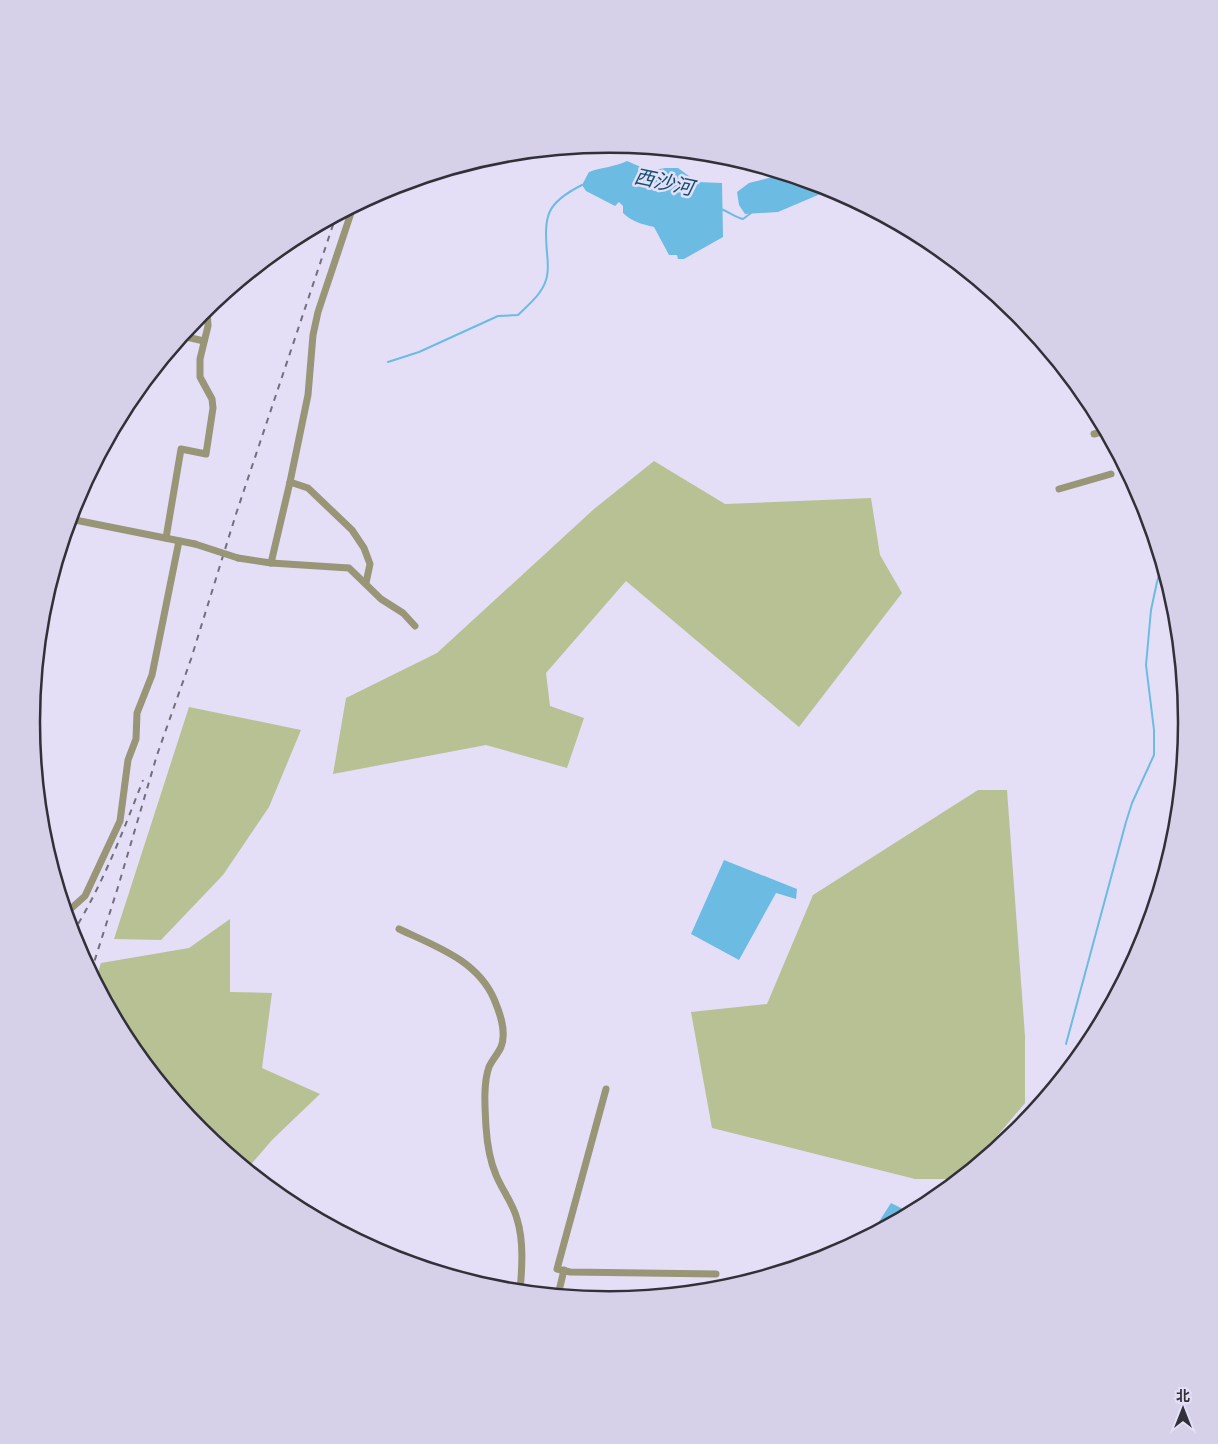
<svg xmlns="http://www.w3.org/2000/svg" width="1218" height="1444" viewBox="0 0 1218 1444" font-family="Commissioner,'Noto Sans SC',sans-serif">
<rect width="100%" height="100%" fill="#e4dff7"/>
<g fill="#b8c193">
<polygon points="654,461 725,504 871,498 880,555 902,593 799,727 626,581 546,673 550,706 584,718 567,768 486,745 333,774 346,698 437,653 594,509"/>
<polygon points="189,707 301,730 269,807 223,875 161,940 114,939"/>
<polygon points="978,790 1007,790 1025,1036 1025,1103 966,1173 958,1179 915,1179 712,1128 691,1012 767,1004 813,895"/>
<polygon points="230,919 230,992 272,993 262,1068 320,1094 272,1140 247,1169 200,1130 128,1043 95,981 101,963 189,948"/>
</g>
<g fill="#6cbbe2">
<path d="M 627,161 L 650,171 L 665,168 L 678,168 L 697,182 L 722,183 L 723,237 L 684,259 L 678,259 L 677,255 L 669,255 L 654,227 C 642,224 632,222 623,213 L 623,206 L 619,202 L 615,206 L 586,191 L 582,185 L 589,172 C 602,167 615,167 627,161 Z"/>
<polygon points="784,174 832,189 778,212 745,214 739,205 737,192 749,183"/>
<polygon points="724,860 797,889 796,899 776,893 739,960 691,934"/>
<polygon points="891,1203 911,1213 871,1234"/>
</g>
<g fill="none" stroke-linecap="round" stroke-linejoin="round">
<g stroke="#6cbbe2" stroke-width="2">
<path d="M 721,209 C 729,212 735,217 743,219 L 751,213"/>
<path d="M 388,362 L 419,352 L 498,316 L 518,315 C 528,305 542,294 546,280 C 549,271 548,262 547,253 C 544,215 546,203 582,185"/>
<polyline points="1066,1044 1126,822 1132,803 1154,755 1154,730 1146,665 1151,610 1157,582 1162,565"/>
</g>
<g stroke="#999577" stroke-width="7">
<polyline points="182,336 204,341"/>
<polyline points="1094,434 1106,431"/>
<polyline points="290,482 308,488 352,530 364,548 370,564 366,583"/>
<polyline points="1059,489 1111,474"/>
<polyline points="70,519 195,544"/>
<polyline points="166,538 181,449 206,454 213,408 212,399 200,377 200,359 208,326 207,308"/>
<polyline points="238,558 271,563 349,568 381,599 403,613 415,626"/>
<polyline points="271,563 290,482 308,395 313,335 318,312 351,213 352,208"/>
<polyline points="66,913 85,896 120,821 128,760 136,739 137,713 152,675 179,541"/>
<path d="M 399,929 C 435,946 477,960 494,999 C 500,1013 507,1032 501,1047 C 498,1054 492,1060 489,1067 C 483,1083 485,1109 486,1127 C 487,1142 490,1161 496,1175 C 502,1190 513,1203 517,1219 C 524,1241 522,1269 520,1291"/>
<polyline points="606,1089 557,1269 570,1272 716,1274"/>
<polyline points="558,1295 564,1270"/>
</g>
<g stroke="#726f7d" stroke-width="2" stroke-dasharray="6 6" stroke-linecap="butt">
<path d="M 72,934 C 102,886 123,832 143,780"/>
<polyline points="91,972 118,887 157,755 191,659 236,514 336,216"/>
</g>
<polyline stroke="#999577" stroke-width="7" points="195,544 238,558"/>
</g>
<g text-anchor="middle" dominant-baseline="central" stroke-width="5" stroke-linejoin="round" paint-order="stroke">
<g font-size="20" font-style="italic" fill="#11506c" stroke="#e4dff7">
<text transform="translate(664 181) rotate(12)">西沙河</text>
</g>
</g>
<path d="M0 0H1218V1444H0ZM40 722a569 569 0 1 1 1138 0a569 569 0 1 1-1138 0Z" fill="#d6d1e8" fill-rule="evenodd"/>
<path fill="none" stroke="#323039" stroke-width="2.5" d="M40 722a569 569 0 1 1 1138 0a569 569 0 1 1-1138 0Z"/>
<g transform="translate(1183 1409)" stroke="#e4dff7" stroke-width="4" paint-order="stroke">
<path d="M0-4L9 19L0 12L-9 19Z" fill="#323039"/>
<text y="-8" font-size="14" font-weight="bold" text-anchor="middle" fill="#323039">北</text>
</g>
</svg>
